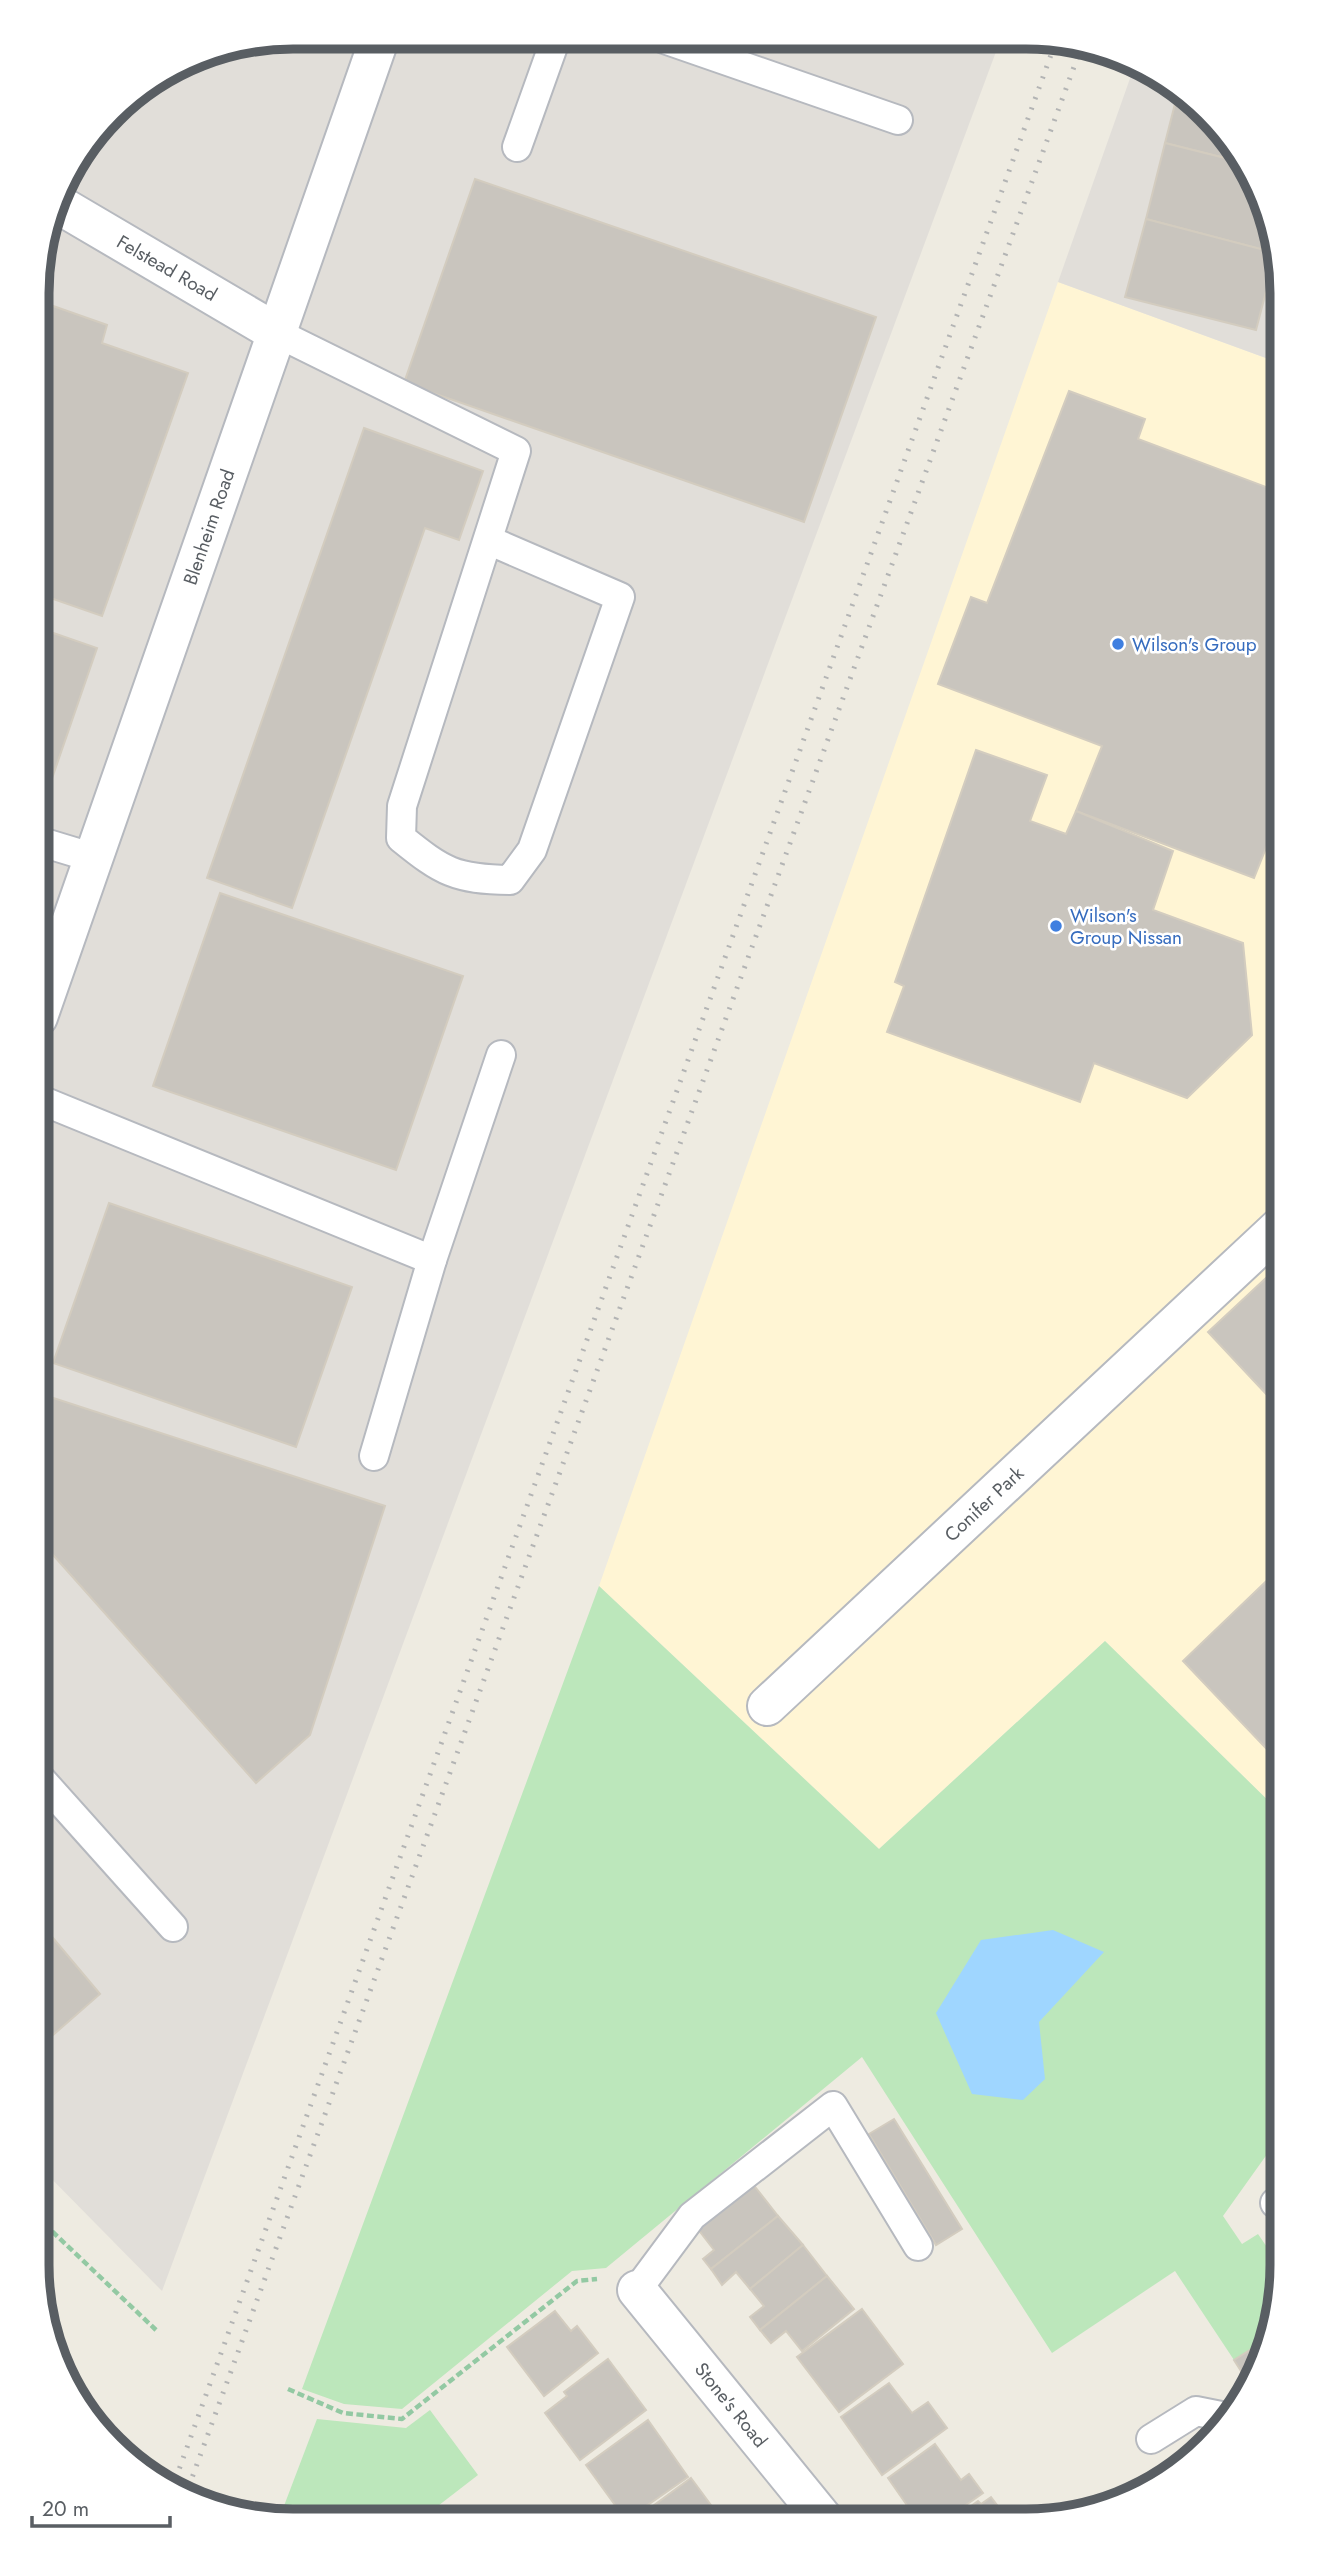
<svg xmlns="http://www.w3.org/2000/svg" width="1319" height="2558" viewBox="0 0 1319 2558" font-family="Jost,sans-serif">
<rect width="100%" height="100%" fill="#eeebe1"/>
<polygon fill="#fff5d4" points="1058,282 1282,364 1282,1814 1105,1641 879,1849 599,1586"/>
<g fill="#e1ded9">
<polygon points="293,37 1000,41 162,2291 37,2164 39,260 63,179 124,101 195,56"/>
<polygon points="1133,70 1195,100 1239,150 1269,211 1282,293 1282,364 1058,282"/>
</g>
<g fill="#bce7bb">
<polygon points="599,1586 879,1849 1105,1641 1282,1814 1282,2125 1275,2143 1223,2216 1242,2244 1258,2234 1282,2269 1282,2282 1269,2338 1234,2360 1175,2271 1052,2353 862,2057 606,2268 572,2271 402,2409 344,2404 302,2389"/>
<polygon points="430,2410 478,2475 421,2519 279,2519 317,2419 406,2428"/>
</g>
<polygon fill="#9fd6ff" points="1053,1930 1104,1952 1039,2022 1045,2079 1023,2100 972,2094 936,2013 981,1940"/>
<g fill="#c9c5be" stroke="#d3ccbf" stroke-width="2">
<polygon points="1178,92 1195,100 1239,150 1245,163 1165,143"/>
<polygon points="1165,143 1245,163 1269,211 1276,253 1146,219"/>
<polygon points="475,179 876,317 804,522 404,383"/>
<polygon points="1146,219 1276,253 1256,330 1125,297"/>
<polygon points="39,301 107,325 102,343 188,373 102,616 39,594"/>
<polygon points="1069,391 1145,419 1138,439 1282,493 1282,808 1254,878 1076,811 1102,746 938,684 971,597 987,603"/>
<polygon points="364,428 483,471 459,540 425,528 292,908 207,878"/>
<polygon points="39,628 97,648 38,819"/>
<polygon points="976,750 1047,775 1030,821 1066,834 1076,811 1173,851 1153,910 1243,943 1252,1035 1187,1098 1094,1063 1080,1102 887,1032 904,986 895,982"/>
<polygon points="220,893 463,976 396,1170 153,1086"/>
<polygon points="109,1203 352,1287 296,1447 53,1363"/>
<polygon points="1282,1263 1282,1411 1208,1332"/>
<polygon points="38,1393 385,1506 310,1735 256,1783 38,1538"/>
<polygon points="1282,1566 1282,1765 1183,1661"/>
<polygon points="37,1919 100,1994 37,2049"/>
<polygon points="894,2119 962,2229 936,2245 869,2134"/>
<polygon points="752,2183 778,2216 711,2269 703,2259 714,2250 697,2228"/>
<polygon points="778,2216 803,2245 750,2289 736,2272 722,2285 711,2269"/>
<polygon points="803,2245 827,2276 760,2330 750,2317 764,2306 750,2289"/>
<polygon points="827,2276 854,2309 802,2351 786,2331 771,2343 760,2330"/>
<polygon points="862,2309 903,2364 839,2412 797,2357"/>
<polygon points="555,2311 571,2331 577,2326 598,2353 544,2396 507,2347"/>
<polygon points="1269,2338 1263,2363 1250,2385 1234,2360"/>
<polygon points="608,2359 646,2410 580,2460 545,2413 567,2396 564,2392"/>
<polygon points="889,2383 912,2413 928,2402 947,2428 882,2475 841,2417"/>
<polygon points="648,2420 688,2477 626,2520 586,2465"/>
<polygon points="935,2444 961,2480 969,2474 983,2493 943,2521 918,2521 888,2478"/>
<polygon points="691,2478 722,2520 640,2520 638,2517"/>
<polygon points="991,2497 1006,2517 1000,2521 950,2521 978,2501 981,2504"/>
</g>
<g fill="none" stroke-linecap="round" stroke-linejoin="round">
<g stroke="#b6b9bf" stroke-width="32">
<g id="service">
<polyline points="664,39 898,120"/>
<polyline points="517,147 556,38"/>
<path d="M 277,333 L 516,451 L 402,806 L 401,838 C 443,872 455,879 510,880 L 532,850 L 620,597 L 488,540"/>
<polyline points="38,841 94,858"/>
<polyline points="38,1099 432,1260"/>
<polyline points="374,1456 432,1260 501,1055"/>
<polyline points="37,1775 173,1927"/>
<polyline points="1275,2203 1282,2199"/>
<polyline points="637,2290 692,2216 833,2106 918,2246"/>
<polyline points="1151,2439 1196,2411 1231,2418"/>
</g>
</g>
<g stroke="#b6b9bf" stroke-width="42">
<g id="minor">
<polyline points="56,203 277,333"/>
<polyline points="38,1017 380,37"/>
<polyline points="767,1706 1282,1225"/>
<polyline points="637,2290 825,2521"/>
</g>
</g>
<g stroke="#93c9a3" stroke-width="4.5" stroke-dasharray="7 3.5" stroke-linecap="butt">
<polyline points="37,2217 156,2330"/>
<polyline points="37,2243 52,2235"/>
<polyline points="288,2389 343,2413 402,2419 577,2281 597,2279"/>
</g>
<use href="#service" stroke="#fff" stroke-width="28"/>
<use href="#minor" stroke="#fff" stroke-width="38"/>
<g stroke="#b3b4b4" stroke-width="5" stroke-dasharray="2 9" stroke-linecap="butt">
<polyline points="172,2489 1056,41"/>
<polyline points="185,2497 1082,45"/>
</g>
</g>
<g fill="#3f7fe0" stroke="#fff" stroke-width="2.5">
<circle cx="1118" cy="644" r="7"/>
<circle cx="1056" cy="926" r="7"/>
</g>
<g text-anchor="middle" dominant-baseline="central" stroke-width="5" stroke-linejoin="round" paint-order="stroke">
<g font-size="19" fill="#595e63" stroke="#fff">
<text transform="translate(167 268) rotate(30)">Felstead Road</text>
<text transform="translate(209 527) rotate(-71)">Blenheim Road</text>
<text transform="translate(984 1504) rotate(-43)">Conifer Park</text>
<text transform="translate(731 2405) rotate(51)">Stone's Road</text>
</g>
<g font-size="19" fill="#366cbe" stroke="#fff" text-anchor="start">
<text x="1132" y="644">Wilson's Group</text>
<text x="1070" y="915">Wilson's<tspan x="1070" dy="22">Group Nissan</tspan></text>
</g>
</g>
<path d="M0 0H1319V2558H0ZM293 49H1026A244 244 0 0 1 1270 293V2265A244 244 0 0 1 1026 2509H293A244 244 0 0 1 49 2265V293A244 244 0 0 1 293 49Z" fill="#fff" fill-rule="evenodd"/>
<path fill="none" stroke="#595e63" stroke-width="9" d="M293 49H1026A244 244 0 0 1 1270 293V2265A244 244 0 0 1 1026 2509H293A244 244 0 0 1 49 2265V293A244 244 0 0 1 293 49Z"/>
<path d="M32 2516v10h138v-10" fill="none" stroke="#595e63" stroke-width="3.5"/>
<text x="42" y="2516" font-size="21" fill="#595e63" stroke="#ffffff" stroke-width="5" paint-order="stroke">20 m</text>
</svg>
